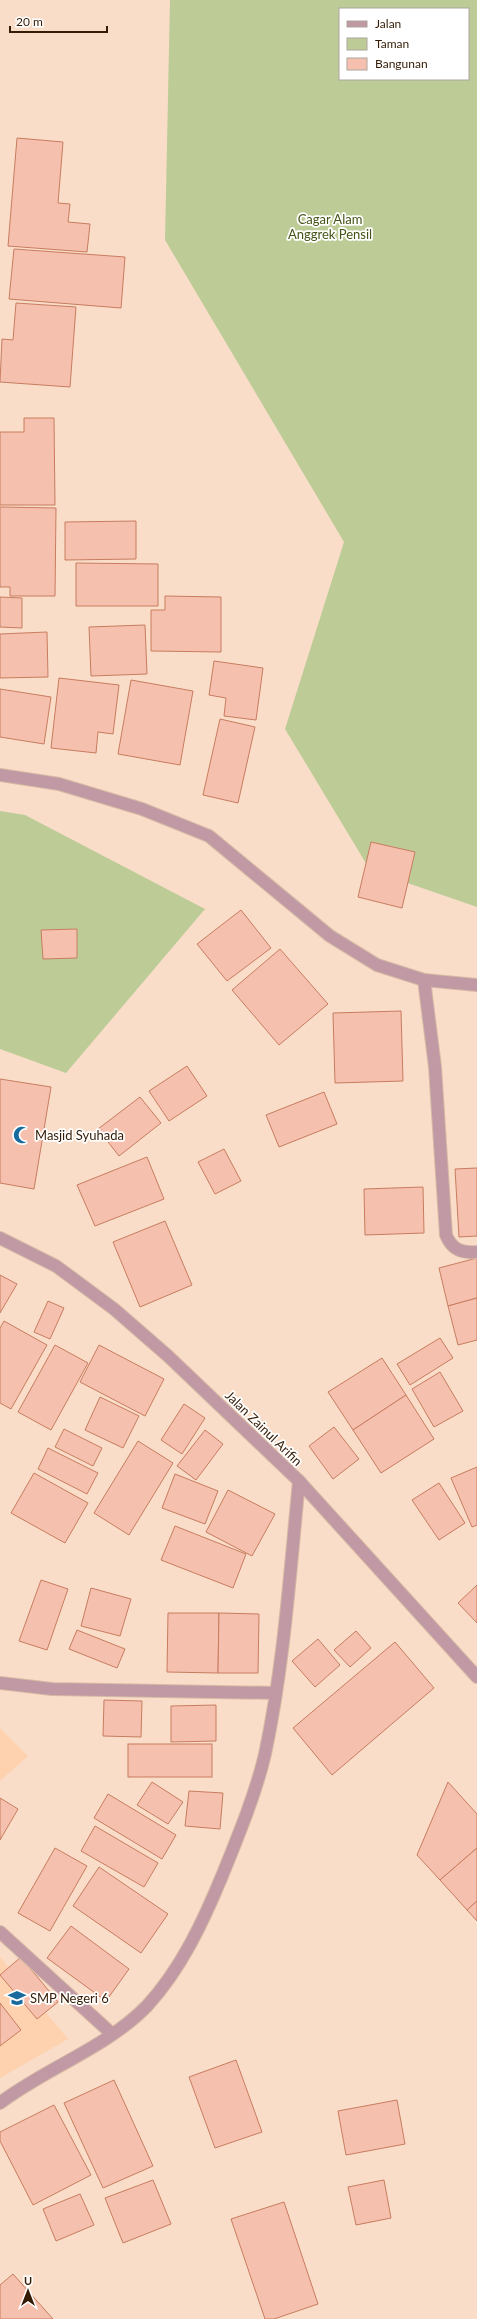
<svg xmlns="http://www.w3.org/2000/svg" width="477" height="2319" viewBox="0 0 477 2319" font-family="Lato,sans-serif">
<rect width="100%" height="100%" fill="#f9ddc8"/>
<g fill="#fed2ae">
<polygon points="0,1728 28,1756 0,1781"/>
<polygon points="0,1957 68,2039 0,2078"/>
</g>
<g fill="#bdcc97" fill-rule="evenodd">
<path d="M 170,0 L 477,0 L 477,907 L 370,870 L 285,729 L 344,542 L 165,240 ZM 340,9 L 468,9 L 468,79 L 340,79 Z"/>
<polygon points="0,811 25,815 205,909 66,1073 0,1049"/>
</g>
<g fill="#f5c1ae" stroke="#c87c5f">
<polygon points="17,138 63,142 58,203 70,204 68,222 90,224 87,252 8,246"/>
<polygon points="14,249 125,257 121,308 9,299"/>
<polygon points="16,303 76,307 70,387 0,382 2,339 13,340"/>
<polygon points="24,418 54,418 55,505 0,505 0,432 24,432"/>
<polygon points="0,507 56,508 55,596 10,596 10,587 0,587"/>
<polygon points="136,521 136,559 65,560 65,522"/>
<polygon points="76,563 158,564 158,606 76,606"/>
<polygon points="165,596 221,597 221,652 151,651 151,610 165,610"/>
<polygon points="0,597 22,598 22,628 0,627"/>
<polygon points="145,625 147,674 91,676 89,627"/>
<polygon points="47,632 48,677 0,678 0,634"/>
<polygon points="214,661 263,668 256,720 224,716 226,698 209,695"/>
<polygon points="59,678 119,685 113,734 98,732 96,753 51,748"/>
<polygon points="131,680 193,691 180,765 118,754"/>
<polygon points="0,689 51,697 44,744 0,737"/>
<polygon points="220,719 255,727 238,803 203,795"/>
<polygon points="371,842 415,852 402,908 358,897"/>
<polygon points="241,910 271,948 227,981 197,944"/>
<polygon points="77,929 77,958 43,959 41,930"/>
<polygon points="280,949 328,1004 279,1045 232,990"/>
<polygon points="401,1011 403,1081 335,1083 333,1013"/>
<polygon points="187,1066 207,1096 169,1121 149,1091"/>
<polygon points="0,1079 51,1087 34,1189 0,1183"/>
<polygon points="324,1092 337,1124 279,1147 266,1115"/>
<polygon points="140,1097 161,1123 119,1156 98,1129"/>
<polygon points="224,1149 241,1181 215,1194 198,1162"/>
<polygon points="147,1157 164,1199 95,1226 77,1185"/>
<polygon points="477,1168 477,1236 459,1237 455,1169"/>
<polygon points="423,1187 424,1233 365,1235 364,1189"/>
<polygon points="165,1221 192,1285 140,1307 113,1242"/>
<polygon points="477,1258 477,1298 448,1306 439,1268"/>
<polygon points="0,1275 17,1284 0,1313"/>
<polygon points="477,1298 477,1340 458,1345 448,1306"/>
<polygon points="48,1301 64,1308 50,1339 34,1332"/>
<polygon points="4,1321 47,1345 11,1409 0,1403 0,1328"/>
<polygon points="440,1338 453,1358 410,1385 397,1364"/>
<polygon points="55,1345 88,1363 51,1430 18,1412"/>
<polygon points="99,1345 164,1379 145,1416 80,1382"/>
<polygon points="382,1358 406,1395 353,1430 328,1392"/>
<polygon points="440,1372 463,1411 434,1427 412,1389"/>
<polygon points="406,1395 434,1439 381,1473 353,1430"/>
<polygon points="100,1397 139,1416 123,1448 85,1430"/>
<polygon points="184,1404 205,1418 182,1454 161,1440"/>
<polygon points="334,1427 359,1459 333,1479 309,1446"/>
<polygon points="64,1429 102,1448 93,1466 55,1447"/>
<polygon points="205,1430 223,1444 196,1480 177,1466"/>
<polygon points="138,1441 173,1463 129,1535 94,1513"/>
<polygon points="48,1448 98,1473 87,1494 38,1469"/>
<polygon points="477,1467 477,1525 472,1527 451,1478"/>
<polygon points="34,1473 88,1503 65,1543 11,1513"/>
<polygon points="175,1474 218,1491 205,1524 162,1508"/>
<polygon points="439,1483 465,1523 439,1540 412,1500"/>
<polygon points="228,1490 275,1514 252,1556 206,1532"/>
<polygon points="175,1526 246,1554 233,1588 161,1560"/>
<polygon points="41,1580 68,1589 47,1650 19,1641"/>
<polygon points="477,1585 477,1623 458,1603"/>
<polygon points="91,1588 131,1599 120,1636 81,1626"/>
<polygon points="168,1613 219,1613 218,1673 167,1672"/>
<polygon points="219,1613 259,1614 258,1673 218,1673"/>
<polygon points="77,1630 125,1649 117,1668 69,1649"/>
<polygon points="356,1631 371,1648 350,1667 334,1650"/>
<polygon points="318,1639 340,1665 315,1687 292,1661"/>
<polygon points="395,1642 434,1688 332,1775 293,1728"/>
<polygon points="104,1700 142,1701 141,1737 103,1736"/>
<polygon points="216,1705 216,1741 171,1742 171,1706"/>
<rect x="128" y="1744" width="84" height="33"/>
<polygon points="152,1782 183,1802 168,1824 137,1805"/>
<polygon points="448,1782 477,1814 477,1848 440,1880 417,1855"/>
<polygon points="189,1791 223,1793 220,1829 185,1826"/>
<polygon points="108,1794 176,1835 162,1859 94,1818"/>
<polygon points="0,1798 18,1809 0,1840"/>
<polygon points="95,1826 158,1863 144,1887 81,1851"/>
<polygon points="55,1848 87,1866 50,1931 18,1913"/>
<polygon points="477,1848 477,1901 467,1910 440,1880"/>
<polygon points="99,1867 168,1914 141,1953 73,1906"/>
<polygon points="477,1901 477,1921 467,1910"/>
<polygon points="71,1926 129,1969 106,2001 47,1958"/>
<polygon points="21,1957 58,2002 37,2019 0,1975"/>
<polygon points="0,2003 21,2030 0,2046"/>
<polygon points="236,2060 262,2132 215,2148 189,2077"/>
<polygon points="114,2080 153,2166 103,2188 64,2103"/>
<polygon points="397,2100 405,2144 346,2155 338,2111"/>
<polygon points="54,2105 91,2175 33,2205 0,2141 0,2132"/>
<polygon points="153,2180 171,2224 123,2243 105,2198"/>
<polygon points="384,2180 391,2218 356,2225 348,2187"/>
<polygon points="80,2194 94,2225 56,2241 43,2209"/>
<polygon points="284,2202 318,2304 274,2319 265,2319 231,2219"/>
<polygon points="13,2274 53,2319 0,2319 0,2285"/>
</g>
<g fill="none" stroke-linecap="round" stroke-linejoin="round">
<g stroke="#d6baa5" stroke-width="14">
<g id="minor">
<polyline points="0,775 59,784 142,809 209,836 330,936 377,965 424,980 477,985"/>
<path d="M 424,980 L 435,1067 L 446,1235 C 452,1250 462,1253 477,1252"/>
<polyline points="0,1238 56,1266 114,1309 168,1356 299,1481 477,1677"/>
<polyline points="0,1683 52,1689 276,1693"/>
<polyline points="0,1932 112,2034"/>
<path d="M 0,2103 C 46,2068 106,2048 147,2006 C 181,1969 203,1922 222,1876 C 237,1839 256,1793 265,1754 C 284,1665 290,1572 299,1481"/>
</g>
</g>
<use href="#minor" stroke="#c199a4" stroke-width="12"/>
</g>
<defs>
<g id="mosque-bare" transform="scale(1.38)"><path d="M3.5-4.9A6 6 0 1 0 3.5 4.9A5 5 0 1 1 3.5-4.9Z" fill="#186b9c" stroke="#fff" stroke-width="2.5" paint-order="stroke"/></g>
<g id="school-bare" transform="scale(1.38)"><path d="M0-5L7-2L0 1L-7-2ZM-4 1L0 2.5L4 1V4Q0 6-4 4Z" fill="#186b9c" stroke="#fff" stroke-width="2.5" paint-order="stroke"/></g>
</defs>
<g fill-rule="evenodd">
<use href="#mosque-bare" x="22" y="1135"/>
<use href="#school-bare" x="17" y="1998"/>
</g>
<g text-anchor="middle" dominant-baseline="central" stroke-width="3.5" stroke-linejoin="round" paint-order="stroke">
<g font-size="13" fill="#455317" stroke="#fff">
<text x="330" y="219">Cagar Alam<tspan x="330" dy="15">Anggrek Pensil</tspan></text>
</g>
<g font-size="13" fill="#341b04" stroke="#fff" text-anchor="start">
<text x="35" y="1135">Masjid Syuhada</text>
<text x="30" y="1998">SMP Negeri 6</text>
</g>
<g font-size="13" fill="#341b04" stroke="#fff">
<text transform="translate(264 1428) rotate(44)">Jalan Zainul Arifin</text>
</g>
</g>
<rect x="339" y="8" width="130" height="72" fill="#ffffff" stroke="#aea49b"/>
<rect x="347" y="21" width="20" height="6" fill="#c199a4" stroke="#aea49b"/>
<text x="375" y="28" font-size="12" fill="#341b04">Jalan</text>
<rect x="347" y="38" width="20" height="12" fill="#bdcc97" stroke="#aea49b"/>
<text x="375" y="48" font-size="12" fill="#341b04">Taman</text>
<rect x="347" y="58" width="20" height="12" fill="#f5c1ae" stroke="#aea49b"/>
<text x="375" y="68" font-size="12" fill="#341b04">Bangunan</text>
<g transform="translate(28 2291)" stroke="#ffffff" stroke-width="3" paint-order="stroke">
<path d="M0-3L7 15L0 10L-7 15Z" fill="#341b04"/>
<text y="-6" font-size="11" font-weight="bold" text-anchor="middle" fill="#341b04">U</text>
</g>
<path d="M10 26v6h97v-6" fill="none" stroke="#341b04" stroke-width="2"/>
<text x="16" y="26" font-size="12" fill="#341b04" stroke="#ffffff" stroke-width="3" paint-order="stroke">20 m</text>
</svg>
